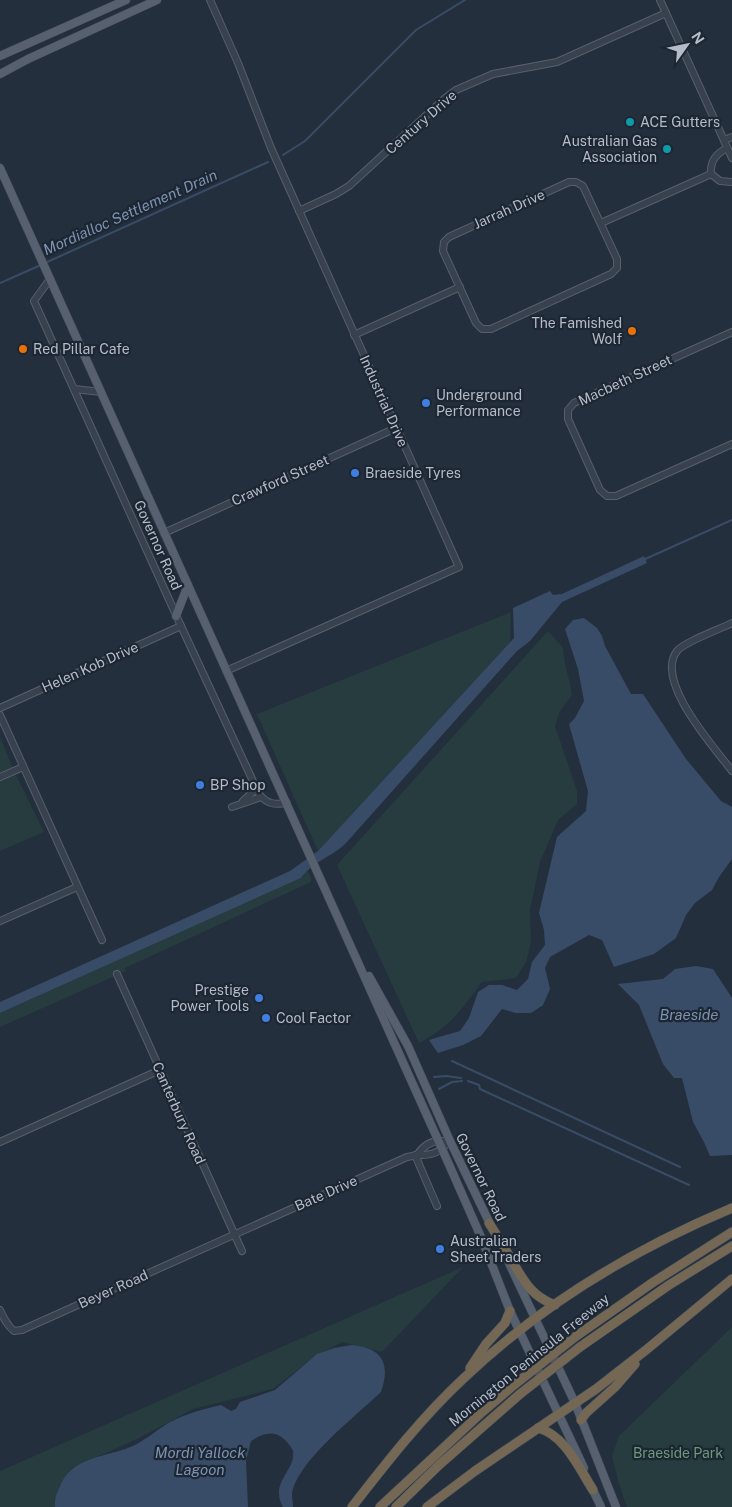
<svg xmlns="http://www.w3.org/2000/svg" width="732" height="1507" viewBox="0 0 732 1507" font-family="'Public Sans',sans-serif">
<rect width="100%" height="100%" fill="#242f3e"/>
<g fill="#263c3f">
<polygon points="511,612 510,642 318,851 257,714"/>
<path d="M 548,631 L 563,648 C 564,664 570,680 572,695 L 560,711 L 555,726 L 577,791 L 577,804 L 558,820 L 540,862 L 530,910 L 531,942 L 526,962 L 516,978 L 482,982 C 461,1010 451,1026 419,1043 L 337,865 Z"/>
<polygon points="0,737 14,771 44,832 0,851"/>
<polygon points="307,870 311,878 311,882 125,968 126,971 0,1027 0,1013 301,878"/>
<polygon points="463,1267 382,1352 342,1342 315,1356 273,1389 193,1409 137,1439 72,1468 54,1501 55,1507 0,1507 0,1471"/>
<polygon points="732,1327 732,1507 627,1507 619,1484 612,1456 619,1436"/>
</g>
<g fill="#394c67">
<path d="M 644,556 L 647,563 L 562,602 L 530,641 L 517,651 L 346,843 C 332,857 313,861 301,878 L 0,1013 L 0,1002 L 290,871 L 318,851 L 514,638 L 513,608 L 550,591 L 553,595 L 562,594 Z"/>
<polygon points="584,618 597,628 602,636 605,646 631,694 643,694 686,759 721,801 732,807 732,859 719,877 712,890 695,903 686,915 676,938 654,954 614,967 602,940 589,935 550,957 545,968 550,989 543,1005 531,1013 516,1013 502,1009 481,1036 463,1045 438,1053 429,1040 460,1031 469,1018 478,992 489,985 502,985 517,990 528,979 532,962 545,945 544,930 539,913 557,837 586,811 588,791 569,724 575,718 584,701 578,669 565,629 573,620"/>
<polygon points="696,966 713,969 732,998 732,1155 710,1156 704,1142 693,1122 682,1078 674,1078 663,1064 639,1005 618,984 663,979 675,969"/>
<path d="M 352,1345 C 382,1348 391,1363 381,1392 C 357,1415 295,1463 292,1495 C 292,1499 293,1503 293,1507 L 283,1507 C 269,1482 296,1471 293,1451 C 292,1448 288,1443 286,1441 C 275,1429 263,1433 251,1441 L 246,1461 L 248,1507 L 55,1507 C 54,1500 56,1495 59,1489 C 70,1455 108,1458 135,1445 C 147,1439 158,1429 170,1422 C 185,1414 204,1409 221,1405 L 231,1411 L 236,1409 L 240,1402 L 275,1390 L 317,1354 L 334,1348 Z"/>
</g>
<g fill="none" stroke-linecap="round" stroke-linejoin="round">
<g stroke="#394c67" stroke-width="2">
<polyline points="283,155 305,141 416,30 465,0"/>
<polyline points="45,263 268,162"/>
<polyline points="0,283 41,265"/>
<polyline points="643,560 732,520"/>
<polyline points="452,1061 680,1167"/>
<polyline points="434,1077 446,1076 461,1078"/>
<polyline points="468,1081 479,1085 480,1089 689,1185"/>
<polyline points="439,1089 452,1082 462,1081"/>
</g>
<g stroke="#565f6c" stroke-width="8">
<g id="minor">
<polyline points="210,0 238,63 271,148 459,567 226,671"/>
<polyline points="660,0 732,158"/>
<polyline points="724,140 732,137"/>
<path d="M 727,148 C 716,154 710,161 711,174 L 720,181 L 732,182"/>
<polygon points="569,182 576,182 583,186 617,259 617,268 611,274 491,329 482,329 476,323 443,251 444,242 449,237"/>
<polyline points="299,211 336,194 349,186 444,99 456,90 493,74 557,62 666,13"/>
<polyline points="601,223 711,174"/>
<path d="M 50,279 L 34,301 L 181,626 L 259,794 C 267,804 274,805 287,803"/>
<polyline points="732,332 574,403 568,410 568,419 600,490 607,496 616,496 732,444"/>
<polyline points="354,335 460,287"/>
<polyline points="74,389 101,392"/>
<polyline points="164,533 396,428"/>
<path d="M 732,623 C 720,629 684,642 677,651 C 654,681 714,747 732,771"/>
<polyline points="0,708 181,626"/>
<polyline points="0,715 102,940"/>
<polyline points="0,777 23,767"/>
<polyline points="243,801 256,789"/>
<polyline points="232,807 261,797"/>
<polyline points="0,921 77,887"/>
<polyline points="117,974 242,1251"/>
<polyline points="0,1142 160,1070"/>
<polyline points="415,1155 437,1206"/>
<path d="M 417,1155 C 423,1146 432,1140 443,1141"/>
<path d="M 0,1310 C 4,1319 7,1325 14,1331 L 22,1330 L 407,1157 C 428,1152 432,1160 450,1141"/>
</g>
</g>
<g stroke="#414a57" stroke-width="9">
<g id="major">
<polyline points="0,56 126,0"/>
<polyline points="0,74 28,59 157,0"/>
<polyline points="0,168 447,1160 481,1237 510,1311 584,1468"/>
<polyline points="176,616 188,585"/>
<polyline points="369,976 408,1046 450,1141 492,1228"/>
<polyline points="509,1263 575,1403 616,1507"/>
<polyline points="591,1486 601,1507"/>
</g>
</g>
<g stroke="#434c59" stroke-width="10">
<g id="highway">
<path d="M 489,1223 C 497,1236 505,1248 512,1261 C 524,1281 531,1296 555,1305"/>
<polyline points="575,1337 652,1283 732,1232"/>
<polyline points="580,1347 669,1285 732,1246"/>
<polyline points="470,1368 486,1344 505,1323 510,1311"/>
<polyline points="581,1420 586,1413 615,1387 635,1364"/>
<path d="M 538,1428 C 565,1435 579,1468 593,1490"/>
<path d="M 352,1507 C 387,1462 422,1417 464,1378 C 541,1305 634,1249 732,1208"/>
<polyline points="380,1507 481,1413 514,1385"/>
<polyline points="396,1507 439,1465 520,1394"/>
<polyline points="427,1507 475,1471 596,1389 646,1350 732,1279"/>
</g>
</g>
<use href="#minor" stroke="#38414e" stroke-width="6"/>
<use href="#major" stroke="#56606e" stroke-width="8"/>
<use href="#highway" stroke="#746855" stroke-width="9"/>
<g stroke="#434c59" stroke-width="10" stroke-linecap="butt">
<g id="highway-bridge">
<polyline points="514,1385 575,1337"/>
<polyline points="520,1394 580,1347"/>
</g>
</g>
<use href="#highway-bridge" stroke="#746855" stroke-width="9"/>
</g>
<g fill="#0f9aa8" stroke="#1d2633" stroke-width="2">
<circle cx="630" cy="122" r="5"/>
<circle cx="667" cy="149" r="5"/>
</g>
<g fill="#e8710a" stroke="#1d2633" stroke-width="2">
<circle cx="632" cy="331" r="5"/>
<circle cx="23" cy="349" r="5"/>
</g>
<g fill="#3f7fe0" stroke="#1d2633" stroke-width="2">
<circle cx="426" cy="403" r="5"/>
<circle cx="355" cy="473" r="5"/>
<circle cx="200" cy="785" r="5"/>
<circle cx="259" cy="998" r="5"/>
<circle cx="266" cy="1018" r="5"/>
<circle cx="440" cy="1249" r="5"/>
</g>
<g text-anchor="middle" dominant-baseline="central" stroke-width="4.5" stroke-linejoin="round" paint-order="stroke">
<g font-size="14" fill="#b4bcc9" stroke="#1d2633">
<text transform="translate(421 122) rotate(-41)">Century Drive</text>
<text transform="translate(509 209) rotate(-24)">Jarrah Drive</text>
<text transform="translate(625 380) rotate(-25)">Macbeth Street</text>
<text transform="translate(384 401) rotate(66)">Industrial Drive</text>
<text transform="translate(280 480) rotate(-24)">Crawford Street</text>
<text transform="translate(158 545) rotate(66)">Governor Road</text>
<text transform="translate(90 667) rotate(-24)">Helen Kob Drive</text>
<text transform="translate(179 1113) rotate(66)">Canterbury Road</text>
<text transform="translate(481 1177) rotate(64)">Governor Road</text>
<text transform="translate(326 1193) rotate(-24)">Bate Drive</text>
<text transform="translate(113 1289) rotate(-24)">Beyer Road</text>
<text transform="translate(529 1360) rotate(-39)">Mornington Peninsula Freeway</text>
</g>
<g font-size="14" fill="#b4bcc9" stroke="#1d2633" text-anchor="start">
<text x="640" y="122">ACE Gutters</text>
<text x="657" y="141" text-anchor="end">Australian Gas<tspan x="657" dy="16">Association</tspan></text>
<text x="622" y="323" text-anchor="end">The Famished<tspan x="622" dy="16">Wolf</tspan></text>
<text x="33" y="349">Red Pillar Cafe</text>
<text x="436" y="395">Underground<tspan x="436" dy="16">Performance</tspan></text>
<text x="365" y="473">Braeside Tyres</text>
<text x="210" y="785">BP Shop</text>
<text x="249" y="990" text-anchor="end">Prestige<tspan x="249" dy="16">Power Tools</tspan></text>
<text x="276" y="1018">Cool Factor</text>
<text x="450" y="1241">Australian<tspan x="450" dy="16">Sheet Traders</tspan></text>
</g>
<g font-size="14" fill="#6b9a76" stroke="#1d2633">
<text x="678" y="1453">Braeside Park</text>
</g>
<g font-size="15" font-style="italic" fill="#7c92b1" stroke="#1d2633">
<text transform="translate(130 212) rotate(-24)">Mordialloc Settlement Drain</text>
<text x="689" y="1014">Braeside</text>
<text x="200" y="1452">Mordi Yallock<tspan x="200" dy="17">Lagoon</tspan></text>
</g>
</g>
<g transform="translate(687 45) rotate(57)" stroke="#1d2633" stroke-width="4" paint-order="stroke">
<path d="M0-4L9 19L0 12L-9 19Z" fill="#b4bcc9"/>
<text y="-8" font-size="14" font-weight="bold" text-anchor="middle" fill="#b4bcc9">N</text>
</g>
</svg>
